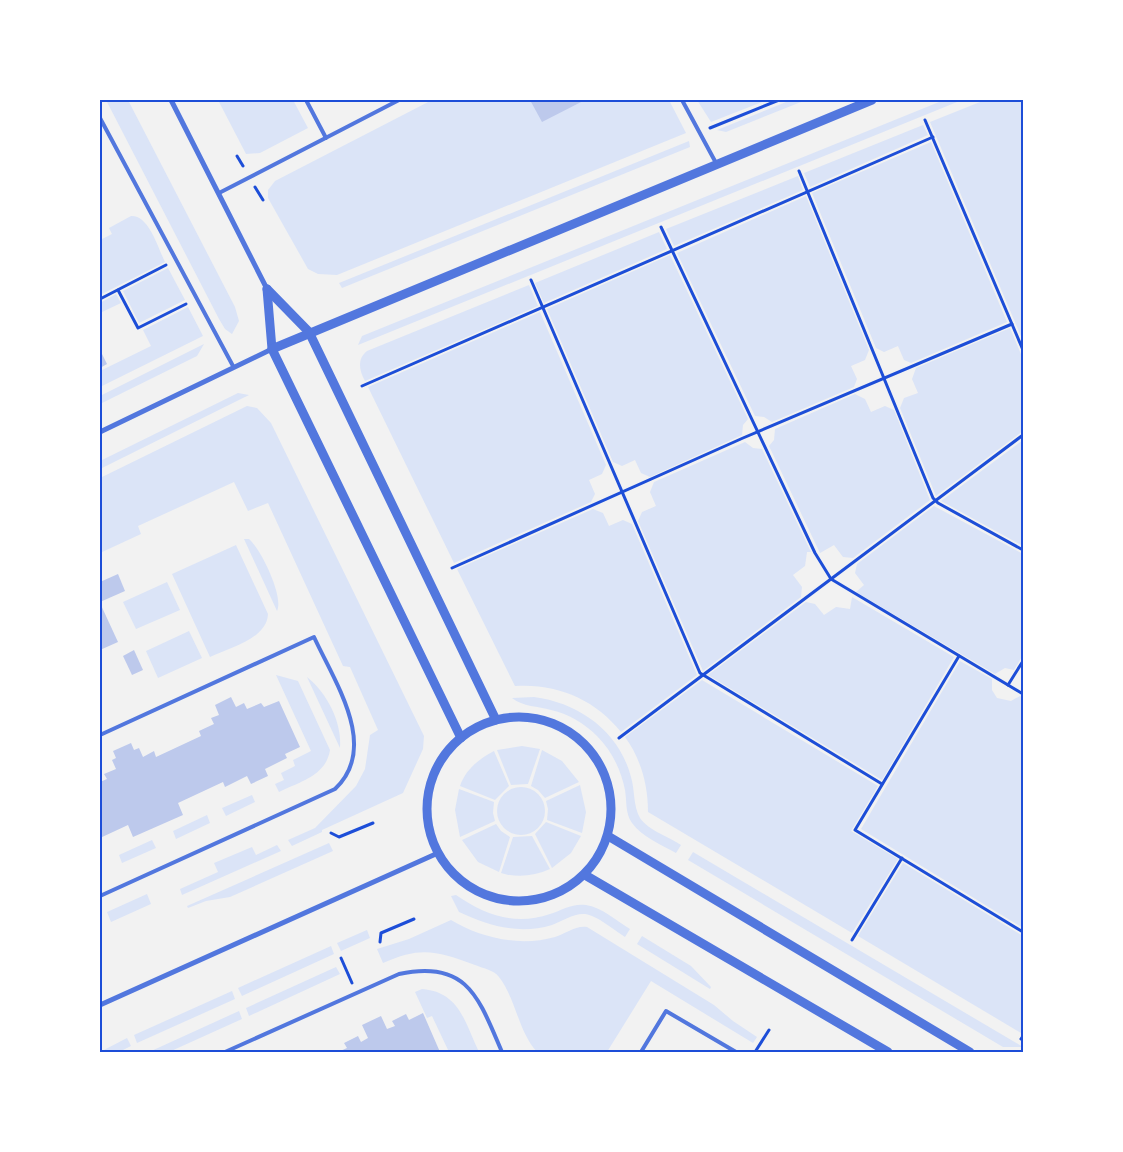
<svg xmlns="http://www.w3.org/2000/svg" width="1123" height="1152" viewBox="0 0 1123 1152" font-family="'Titillium Web',sans-serif">
<rect width="100%" height="100%" fill="#f2f2f2"/>
<g fill="#dbe4f7">
<polygon points="106,100 128,100 235,307 239,321 232,334 225,329 219,319"/>
<polygon points="218,100 293,100 308,128 260,153 246,154"/>
<polygon points="432,100 669,100 686,133 337,275 318,274 308,269 268,198 268,190 275,181"/>
<polygon points="697,100 767,100 711,122"/>
<polygon points="791,100 806,100 726,132 717,130"/>
<polygon points="944,100 962,100 358,345 362,336"/>
<polygon points="985,100 1023,100 1023,341 930,122"/>
<polygon points="923,125 928,135 810,187 804,173"/>
<polygon points="689,141 690,147 342,288 339,283"/>
<polygon points="931,142 1007,322 911,363 904,360 898,346 884,352 876,348 812,193"/>
<polygon points="798,176 803,190 674,246 666,229"/>
<polygon points="806,196 869,350 865,360 851,366 857,379 854,387 772,422 764,417 755,416 677,253"/>
<path d="M 131,216 C 149,215 158,248 165,262 L 100,295 L 100,240 L 112,234 L 109,228 Z"/>
<polygon points="659,232 667,249 544,303 535,283"/>
<polygon points="670,255 748,419 743,425 742,435 650,477 641,473 635,460 622,466 613,462 547,309"/>
<polygon points="168,268 185,300 139,323 123,291"/>
<path d="M 529,285 L 538,306 L 365,381 C 359,370 357,359 367,351 Z"/>
<polygon points="116,294 121,303 100,313 100,303"/>
<polygon points="188,307 203,336 100,387 100,371 151,346 143,330"/>
<polygon points="540,312 606,465 602,474 589,480 595,494 591,502 454,563 368,387"/>
<polygon points="1010,328 1023,359 1023,431 936,496 900,408 904,398 918,393 912,379 916,368"/>
<polygon points="204,344 197,356 100,404 100,396"/>
<polygon points="238,393 249,395 100,469 100,461"/>
<polygon points="855,394 865,399 871,412 885,406 894,410 930,500 853,558 843,557 834,545 820,553 769,446 774,440 775,429"/>
<polygon points="247,406 257,408 271,423 424,736 423,749 403,793 322,830 322,832 292,846 288,840 315,828 356,786 365,769 370,735 378,730 350,667 343,666 268,503 248,511 234,482 138,526 141,534 100,553 100,478"/>
<polygon points="1023,440 1023,546 941,501"/>
<polygon points="745,442 753,448 762,449 811,552 807,552 805,566 793,575 802,587 801,597 703,671 638,521 642,512 656,506 650,492 654,482"/>
<polygon points="934,506 1023,554 1023,655 1014,670 1005,668 995,674 856,592 864,585 855,573 857,564"/>
<path d="M 593,509 L 603,513 L 609,526 L 623,520 L 632,524 L 697,675 L 621,732 C 595,699 556,683 515,686 L 457,569 Z"/>
<path d="M 244,539 L 249,539 C 261,549 284,597 277,611 Z"/>
<path d="M 236,545 L 268,614 C 267,639 229,648 210,657 L 172,574 Z"/>
<polygon points="167,582 180,610 136,629 123,602"/>
<polygon points="852,597 954,657 882,780 708,675 806,602 815,604 824,615 836,607 850,609"/>
<polygon points="189,631 202,658 158,678 146,651"/>
<polygon points="960,661 992,679 992,690 997,698 1011,701 1020,696 1023,698 1023,928 861,829"/>
<path d="M 276,675 L 298,681 L 330,750 C 326,776 299,782 279,792 L 275,784 L 284,780 L 281,773 L 295,766 L 293,760 L 311,751 Z"/>
<path d="M 307,677 C 327,693 342,722 340,748 Z"/>
<path d="M 702,680 L 878,786 L 851,831 L 898,859 L 852,933 L 648,812 C 648,785 641,759 625,737 Z"/>
<path d="M 534,697 C 579,703 619,731 631,777 C 635,790 633,806 640,818 C 648,830 669,837 681,845 L 676,853 C 662,845 642,837 632,823 C 625,813 627,802 625,790 C 621,770 612,751 597,736 C 585,724 569,714 551,710 C 538,706 523,707 512,698 Z"/>
<polygon points="522,746 540,749 528,784 511,785 497,750"/>
<polygon points="542,750 562,761 579,782 545,798 538,790 531,786"/>
<path d="M 494,751 L 509,786 L 495,800 L 460,786 C 465,770 480,758 494,751 Z"/>
<polygon points="580,785 586,812 582,833 547,820 548,809 546,801"/>
<circle cx="521" cy="811" r="24"/>
<polygon points="459,789 494,802 493,813 495,821 460,837 455,810"/>
<polygon points="252,795 255,802 226,816 222,808"/>
<polygon points="207,815 210,823 176,839 173,831"/>
<polygon points="546,822 581,836 571,853 552,868 535,834"/>
<polygon points="496,824 501,831 510,837 499,872 478,862 462,840"/>
<path d="M 532,836 L 550,869 C 534,876 518,878 501,873 L 513,837 Z"/>
<polygon points="152,840 156,848 122,863 119,855"/>
<polygon points="329,843 333,851 230,897 206,901 188,908 187,906"/>
<polygon points="277,845 281,851 182,895 180,889 218,872 214,863 252,847 256,855"/>
<polygon points="693,852 1023,1047 1003,1047 688,860"/>
<polygon points="903,863 1023,936 1023,1029 1021,1033 858,936"/>
<polygon points="147,894 151,904 111,922 107,912"/>
<path d="M 456,895 C 485,915 515,926 550,914 C 562,910 573,903 586,905 C 601,907 617,921 630,929 L 625,937 C 614,930 598,916 585,914 C 574,913 562,921 552,925 C 519,935 489,926 459,912 L 451,896 Z"/>
<path d="M 451,920 C 481,938 520,947 555,937 C 565,934 576,925 587,927 L 714,1005 L 733,1021 L 757,1037 L 753,1043 L 651,981 L 607,1052 L 537,1052 C 518,1031 516,999 499,977 C 494,970 482,968 475,965 C 437,951 421,946 383,963 L 377,949 L 409,939 Z"/>
<polygon points="367,930 370,938 341,951 337,943"/>
<polygon points="642,936 691,966 711,987 710,989 637,944"/>
<polygon points="331,946 334,954 242,996 238,988"/>
<polygon points="336,967 340,974 249,1016 246,1008"/>
<path d="M 422,989 C 460,992 465,1023 479,1052 L 449,1052 L 432,1016 L 427,1018 L 415,992 Z"/>
<polygon points="232,991 235,999 137,1043 134,1035"/>
<polygon points="239,1011 242,1019 169,1052 149,1052"/>
<polygon points="127,1038 131,1046 119,1052 100,1052"/>
</g>
<g fill="#bdc9ec">
<polygon points="530,100 585,100 542,122"/>
<polygon points="100,350 107,364 100,368"/>
<polygon points="118,574 125,591 100,602 100,582"/>
<polygon points="100,603 118,642 100,650"/>
<polygon points="134,650 143,670 132,675 123,656"/>
<polygon points="231,697 236,707 244,703 247,709 261,703 264,707 279,701 300,747 285,754 287,758 265,769 268,776 251,784 247,776 225,787 223,782 178,803 183,815 133,837 128,825 100,838 100,782 107,779 104,774 116,769 112,760 116,758 113,751 131,743 134,750 139,748 143,757 154,751 156,757 201,736 199,731 214,724 211,718 219,715 215,705"/>
<polygon points="423,1013 440,1052 338,1052 347,1048 344,1043 358,1036 361,1042 368,1038 362,1025 381,1016 387,1029 395,1026 392,1021 406,1014 409,1020"/>
</g>
<g fill="none" stroke-linecap="round" stroke-linejoin="round">
<g stroke="#1d4ed8" stroke-width="3">
<polyline points="925,120 1023,350"/>
<polyline points="710,128 779,100"/>
<polyline points="237,156 243,166"/>
<polyline points="799,171 933,498 938,503 1023,550"/>
<polyline points="255,187 263,200"/>
<polyline points="661,227 815,553 831,579 1023,694"/>
<polyline points="531,280 700,673 882,784"/>
<polyline points="118,290 138,328 186,304"/>
<polyline points="100,299 166,265"/>
<polyline points="362,386 933,137"/>
<polyline points="452,568 743,438 1012,324"/>
<polyline points="959,656 855,830 1023,932"/>
<polyline points="1008,685 1023,661"/>
<polyline points="619,738 1023,435"/>
<polyline points="331,833 339,837 373,823"/>
<polyline points="852,940 902,858"/>
<polyline points="380,942 381,933 414,919"/>
<polyline points="341,958 352,983"/>
<polyline points="1021,1039 1023,1036"/>
<polyline points="755,1052 769,1030"/>
</g>
<g stroke="#5277de" stroke-width="4">
<polyline points="306,100 326,138"/>
<polyline points="682,100 716,163"/>
<polyline points="100,118 233,366"/>
<polyline points="219,193 399,100"/>
<path d="M 100,735 L 314,637 C 334,681 380,747 335,789 L 100,896"/>
<path d="M 225,1052 L 399,974 C 468,959 479,999 502,1052"/>
<polyline points="641,1052 666,1011 736,1052"/>
</g>
<g stroke="#5277de" stroke-width="5">
<polyline points="171,100 267,289"/>
<polyline points="100,432 272,349"/>
<polyline points="100,1005 438,853"/>
</g>
<g stroke="#5277de" stroke-width="9">
<polyline points="267,289 272,349 461,738"/>
<polyline points="267,289 309,332 496,720"/>
<polyline points="272,349 872,100"/>
<circle cx="519" cy="809" r="92"/>
<polyline points="608,836 970,1052"/>
<polyline points="585,875 888,1052"/>
</g>
</g>
<rect width="1123" height="1152" fill="none" stroke="#ffffff" stroke-width="202"/>
<rect x="101" y="101" width="921" height="950" fill="none" stroke="#1d4ed8" stroke-width="2"/>
</svg>
